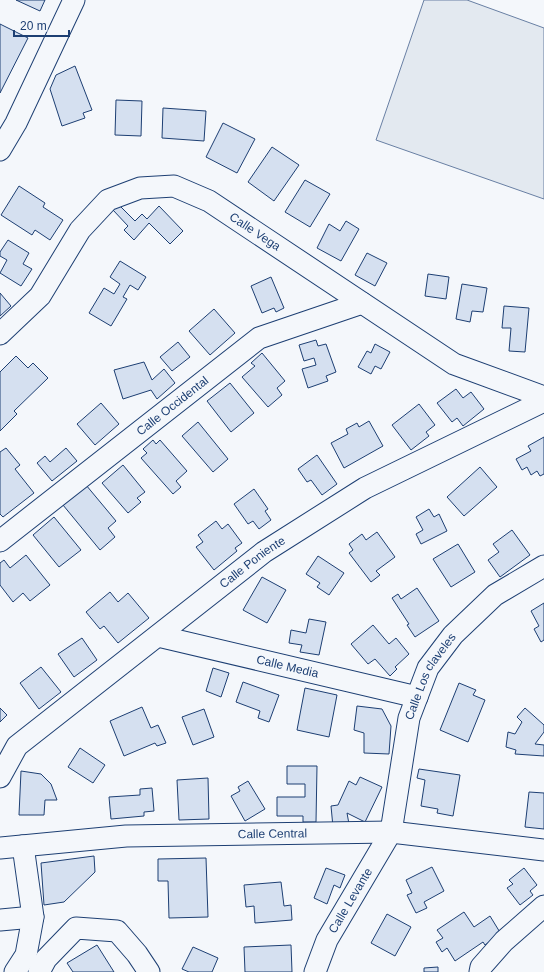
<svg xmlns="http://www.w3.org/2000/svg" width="544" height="972" viewBox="0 0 544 972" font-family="Helvetica,sans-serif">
<rect width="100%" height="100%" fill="#f4f7fb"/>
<polygon fill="#e3e9f0" stroke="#687fa3" points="424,0 467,0 544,28 544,199 376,140"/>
<g fill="#d5e0f0" stroke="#1d3f73">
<polygon points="16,0 45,0 40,11"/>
<polygon points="0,24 28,38 0,93"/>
<polygon points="75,66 92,110 83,113 85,118 62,126 50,89 56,75"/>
<polygon points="116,100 142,101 141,136 115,135"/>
<polygon points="163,108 206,111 204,141 162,138"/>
<polygon points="223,123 255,139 237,173 206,157"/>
<polygon points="272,147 299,165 274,201 248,182"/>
<polygon points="305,180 330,194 310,227 285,212"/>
<polygon points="19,186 45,203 43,207 63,220 50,240 35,230 32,235 1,215"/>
<polygon points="119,205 135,221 142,214 147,219 159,206 183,231 170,244 149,223 134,240 124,230 128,226 113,210"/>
<polygon points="346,221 359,229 341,261 317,248 329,224 340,231"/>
<polygon points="8,240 29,253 23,264 32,269 21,286 0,273 7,260 0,256 0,252"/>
<polygon points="367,253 387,263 375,286 355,275"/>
<polygon points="120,261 146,277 138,290 130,285 123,297 127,299 111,326 89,313 104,288 114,294 120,284 110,277"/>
<polygon points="428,274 449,277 446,299 425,296"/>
<polygon points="271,277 284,308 276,312 274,308 262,313 251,286"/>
<polygon points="462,284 487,288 483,312 472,311 470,322 456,319"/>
<polygon points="0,293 11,306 0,316"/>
<polygon points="504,306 529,308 525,352 509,351 511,328 502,328"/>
<polygon points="214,309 235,333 210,355 189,331"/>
<polygon points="316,340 318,346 326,344 336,372 326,376 328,381 308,388 302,369 316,365 314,358 304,361 299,345"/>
<polygon points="178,342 190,357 172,371 160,357"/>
<polygon points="375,344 390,352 381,369 375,366 371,374 358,367 367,351 371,353"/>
<polygon points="262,353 285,381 277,388 282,395 268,407 242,377 255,366 251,363"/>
<polygon points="16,356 28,368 33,363 48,378 14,411 17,414 0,431 0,372"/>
<polygon points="144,362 152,380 164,369 175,383 157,399 151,390 123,399 114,370"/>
<polygon points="230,383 254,413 231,432 207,401"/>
<polygon points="456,389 463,398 471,392 484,409 463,426 457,418 452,422 437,403"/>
<polygon points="101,403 119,424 95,445 77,424"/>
<polygon points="419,404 435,425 426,432 429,436 411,450 392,425"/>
<polygon points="369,421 383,446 344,468 331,443 348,434 346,429 357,423 359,427"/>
<polygon points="198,422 228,459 213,472 182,436"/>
<polygon points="544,437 544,474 540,476 537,471 531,475 527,467 522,470 516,459 531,451 528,446"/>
<polygon points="153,440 156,444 160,440 187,471 176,481 181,487 173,494 141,458 147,453 143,449"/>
<polygon points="6,448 20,465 15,469 34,493 3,517 0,514 0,452"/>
<polygon points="66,448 77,461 52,481 37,463 45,456 50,462"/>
<polygon points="317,455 337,484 322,495 311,480 307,482 298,469"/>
<polygon points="123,465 145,492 137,498 141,502 128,513 102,483"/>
<polygon points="480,467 497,487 464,516 447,497"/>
<polygon points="86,485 116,521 108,528 115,537 100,550 63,505"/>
<polygon points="254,489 268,509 265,511 271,520 259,529 253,521 248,524 234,504"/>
<polygon points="429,509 434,517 439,514 447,531 421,544 416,534 423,530 416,517"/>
<polygon points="54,517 81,550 59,567 33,535"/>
<polygon points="216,521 222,529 228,524 242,543 235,548 237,551 214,570 196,547 203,542 198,535"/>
<polygon points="512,530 530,555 500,577 488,560 499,552 493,544"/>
<polygon points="377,532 395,557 376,571 380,575 371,582 349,553 353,550 349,544 362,534 366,540"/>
<polygon points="458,544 475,572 451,587 433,559"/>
<polygon points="26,555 50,585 30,601 23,593 13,602 0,585 0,563 4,560 10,568"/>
<polygon points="318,556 344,573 329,595 317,587 320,583 306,574"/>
<polygon points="262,577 286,590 267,623 243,610"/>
<polygon points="417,588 439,621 415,637 407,625 409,624 392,598 398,594 401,599"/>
<polygon points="110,592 118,602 128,593 149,618 118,643 104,626 100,629 86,612"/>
<polygon points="544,603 544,640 541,642 534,629 539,626 531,611"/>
<polygon points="309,619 326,622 319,655 300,652 302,645 289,643 291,630 306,633"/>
<polygon points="373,625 389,644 396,638 409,654 395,667 397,669 390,676 375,659 368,664 351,644"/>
<polygon points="82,638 97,660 74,677 58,654"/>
<polygon points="41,667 61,692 39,709 20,683"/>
<polygon points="213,668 229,673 221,697 206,691"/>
<polygon points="243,682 279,695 269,722 258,718 260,711 236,702"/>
<polygon points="459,683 476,690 473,695 485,700 468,742 440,730"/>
<polygon points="305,688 337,695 329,737 297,730"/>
<polygon points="357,706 382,709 391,726 389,754 364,753 364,733 354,730"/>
<polygon points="142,707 151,728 158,725 166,743 157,746 155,743 124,756 110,721"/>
<polygon points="0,708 7,715 0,722"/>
<polygon points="525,708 544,725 544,732 535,744 544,745 544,756 515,754 516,750 506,747 508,732 515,734 522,722 517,717"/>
<polygon points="204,709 214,737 193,745 182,717"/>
<polygon points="80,748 105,765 93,783 68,767"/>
<polygon points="287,766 317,766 316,822 303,822 303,816 277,816 277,797 305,797 305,784 287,784"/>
<polygon points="419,769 460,775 453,816 437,813 438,809 421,806 425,780 417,778"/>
<polygon points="21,771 41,774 51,784 57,800 45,800 44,815 19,815"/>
<polygon points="360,777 382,787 365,822 347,813 349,824 333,827 331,806 338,805 349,781 356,785"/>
<polygon points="208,778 209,819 179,820 177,780"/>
<polygon points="248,781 265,809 245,821 231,796 240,791 238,787"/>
<polygon points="152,788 154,811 144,812 144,816 111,819 109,797 140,795 140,789"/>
<polygon points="529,792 544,793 544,829 525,827"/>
<polygon points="94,856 95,872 64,902 44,905 41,863"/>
<polygon points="206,858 208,917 169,918 168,881 158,881 158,859"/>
<polygon points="432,867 444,891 424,902 427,908 416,913 407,895 412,893 406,880"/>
<polygon points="326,868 345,875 340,888 334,885 327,904 314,898"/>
<polygon points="524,868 537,885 530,891 533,895 520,905 507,888 513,884 509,880"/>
<polygon points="281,882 284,906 291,905 292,920 255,923 254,906 246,907 244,885"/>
<polygon points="464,912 474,927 490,916 501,934 485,945 483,942 455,961 447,948 442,952 436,942 443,938 437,930"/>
<polygon points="387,914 411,927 395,956 371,943"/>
<polygon points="97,945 114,972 73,972 67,963"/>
<polygon points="291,945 292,972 245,972 244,947"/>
<polygon points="193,947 218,958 212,972 189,972 182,969"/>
<polygon points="438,967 438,972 424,972 424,968"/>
</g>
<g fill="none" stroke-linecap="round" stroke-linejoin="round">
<g stroke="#1d3f73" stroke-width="23">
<g id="minor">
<polyline points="0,150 16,123 74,0"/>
<path id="s1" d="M 0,334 L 40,296 L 80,230 L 108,200 L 140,188 L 174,186 L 209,201 L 454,364 L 544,397"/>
<path id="s2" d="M 0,541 L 259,338 L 362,303"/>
<path id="s3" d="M 158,636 L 417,697"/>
<path id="s4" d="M 0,777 L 17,746 L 264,552 L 365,488 L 544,401"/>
<path id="s5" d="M 0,848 L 126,836 L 391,832 L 544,850"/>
<polyline points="0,920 33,917"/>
<polyline points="15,972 26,955 33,917 23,846"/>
<polyline points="39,972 46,959 76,928 117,931 137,954 149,972"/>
<path id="s6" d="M 315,972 L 327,940 L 391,832 L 409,718 L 428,668 L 453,635 L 495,595 L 544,566"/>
<polyline points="480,972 481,967 504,941 544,906"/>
</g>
</g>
<use href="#minor" stroke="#f4f7fb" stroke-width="21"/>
</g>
<g text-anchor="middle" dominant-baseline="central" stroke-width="3" stroke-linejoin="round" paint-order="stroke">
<g font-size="12" fill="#1d3f73" stroke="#f4f7fb">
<text stroke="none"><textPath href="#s1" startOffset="335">Calle Vega</textPath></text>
<text stroke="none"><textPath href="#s2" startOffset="219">Calle Occidental</textPath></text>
<text stroke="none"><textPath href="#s4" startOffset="334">Calle Poniente</textPath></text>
<text stroke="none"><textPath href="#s3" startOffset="133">Calle Media</textPath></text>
<text stroke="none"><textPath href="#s6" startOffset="322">Calle Los claveles</textPath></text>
<text stroke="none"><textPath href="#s5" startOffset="273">Calle Central</textPath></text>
<text stroke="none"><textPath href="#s6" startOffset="80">Calle Levante</textPath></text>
</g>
</g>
<path d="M14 30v6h55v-6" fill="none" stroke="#1d3f73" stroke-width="2"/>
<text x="20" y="30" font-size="12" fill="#1d3f73" stroke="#f4f7fb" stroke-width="3" paint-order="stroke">20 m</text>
</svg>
